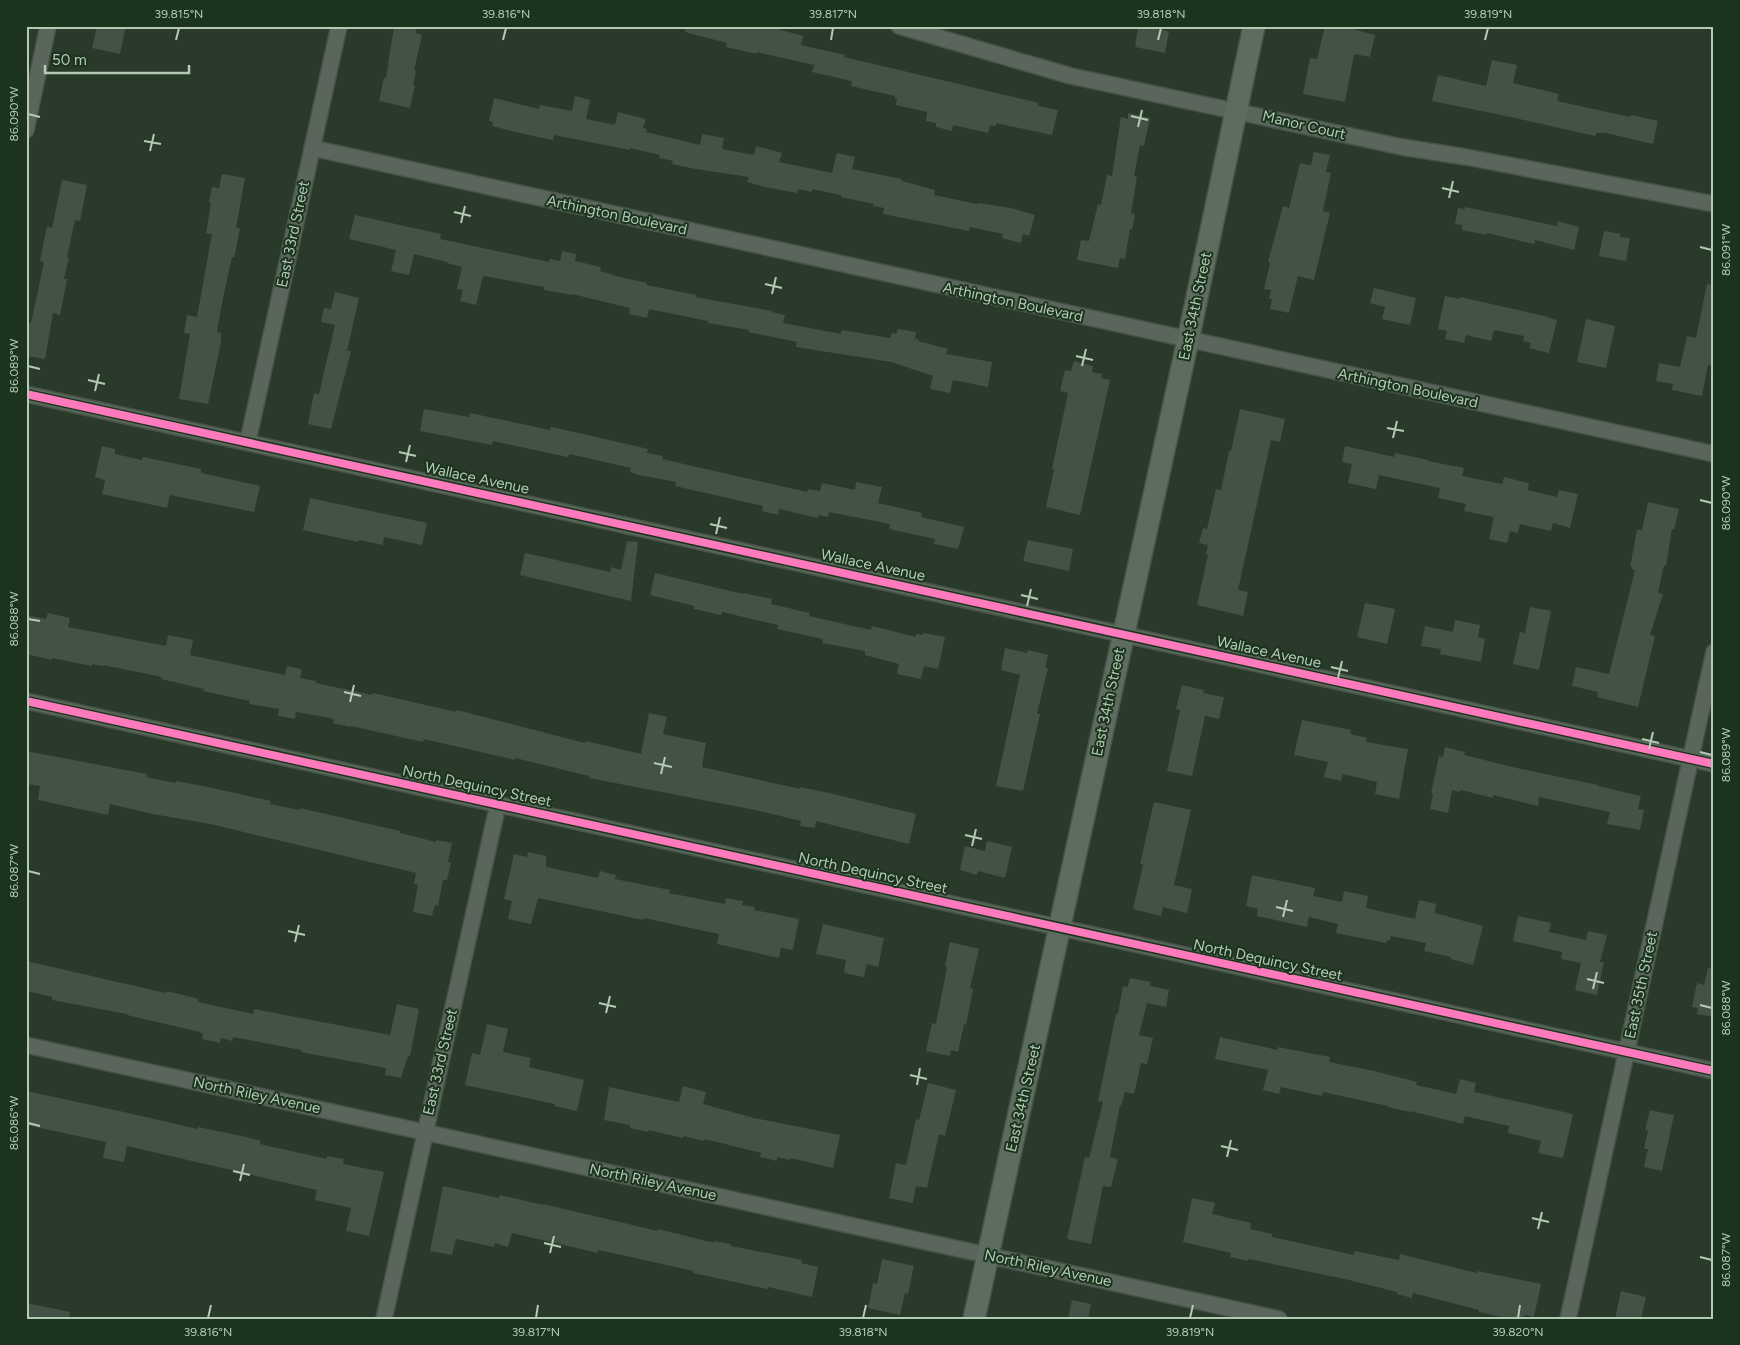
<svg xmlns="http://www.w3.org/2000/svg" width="1740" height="1345" viewBox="0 0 1740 1345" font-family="Figtree,sans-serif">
<rect width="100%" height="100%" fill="#29392a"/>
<g fill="#435244">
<polygon points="97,26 126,26 120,54 92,48"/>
<polygon points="394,26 417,26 416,33 422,35 414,70 416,71 413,85 415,85 410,108 379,101 384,77 386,78"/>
<polygon points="685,26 767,26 803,36 801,45 845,55 844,57 1039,103 1038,106 1058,110 1052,135 996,123 996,126 990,125 988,133 953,125 952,131 936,127 936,123 926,121 927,112 896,105 897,99 895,98 895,96 851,86 852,81 812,72 814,65 757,52 757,54 726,47 727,43 685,32"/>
<polygon points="1138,26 1169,31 1165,53 1135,47"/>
<polygon points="1325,26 1341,26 1375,35 1370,57 1354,54 1345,102 1303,94 1310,58 1317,59"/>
<polygon points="1492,60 1517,65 1513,83 1559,94 1557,101 1630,117 1631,115 1658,121 1653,144 1606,133 1596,133 1595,136 1506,116 1432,101 1438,75 1486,86"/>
<polygon points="575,96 590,100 586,119 615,125 618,112 646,119 643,128 647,129 646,132 700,145 702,134 724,138 722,149 754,155 756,146 782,153 779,162 832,173 837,153 855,157 852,169 902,179 902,181 935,190 934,195 977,204 978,203 1011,208 1035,215 1029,236 1023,234 1021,243 1002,238 1003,234 970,227 969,231 883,214 884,208 873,206 874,204 841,197 841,195 812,189 812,192 798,189 797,193 765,187 747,182 749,177 696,169 672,164 673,161 659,158 660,155 630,148 630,150 554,135 553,140 533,136 492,126 493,122 489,121 494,98 539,109 540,105 572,111"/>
<polygon points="1128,113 1150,118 1144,146 1140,145 1134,176 1137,177 1131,213 1135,214 1132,230 1130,229 1125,259 1120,258 1118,268 1077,260 1081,240 1089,241 1098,204 1101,205 1107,175 1112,176 1121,117 1128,119"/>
<polygon points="1314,152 1330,155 1326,172 1331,173 1323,211 1330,213 1314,280 1298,276 1289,313 1270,309 1272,299 1269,299 1271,290 1264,289 1270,263 1268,262 1283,206 1289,208 1300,163 1311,165"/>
<polygon points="222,174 245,178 236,228 240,228 236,249 234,257 232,257 222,303 217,332 221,333 221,342 208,404 179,399 190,334 184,333 187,315 197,317 212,234 206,233 211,203 209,203 212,187 219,188"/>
<polygon points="62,180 87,185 80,221 75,220 67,257 69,257 64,279 67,279 60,315 53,313 45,359 26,356 26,322 31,323 44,262 40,261 47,226 52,228"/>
<polygon points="1465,207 1557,226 1558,221 1579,227 1574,250 1535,240 1534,244 1487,233 1487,235 1462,230 1462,225 1455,224 1458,208 1465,209"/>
<polygon points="355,215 441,234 440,239 549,262 550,259 560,261 562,251 576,254 575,261 601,267 600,271 611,274 611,275 647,283 646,285 696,295 695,297 772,311 772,312 785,315 783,323 841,334 842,330 890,338 892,333 896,334 898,329 916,332 915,339 919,339 918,341 948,349 946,354 992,362 988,387 953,380 950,393 930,389 933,376 891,362 796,347 797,342 748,332 749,330 708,323 708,321 649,309 647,318 629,314 630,308 572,294 572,295 544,290 544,287 483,276 476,305 460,301 463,290 457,289 462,267 447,263 447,262 414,254 409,275 391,271 396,250 349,239"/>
<polygon points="1604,231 1621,234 1620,237 1630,238 1626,261 1599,256"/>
<polygon points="1707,284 1714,285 1714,366 1708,365 1702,396 1672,390 1673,384 1656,381 1659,363 1680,367 1687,336 1696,338"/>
<polygon points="1374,288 1416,298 1410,325 1382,319 1385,307 1370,303"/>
<polygon points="335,292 359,298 347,351 351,351 331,429 308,424 314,393 319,394 335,325 321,322 324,308 331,309"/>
<polygon points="1445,296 1459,299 1460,297 1549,317 1549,318 1557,320 1549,353 1529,348 1531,343 1523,341 1524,336 1494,330 1491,341 1466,335 1464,343 1445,339 1447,331 1438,329"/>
<polygon points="1586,319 1615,326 1606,368 1577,362"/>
<polygon points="1074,361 1093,366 1092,372 1102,374 1101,378 1110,380 1080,515 1046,507 1054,470 1052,469 1068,393 1060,391 1065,370 1071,371"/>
<polygon points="424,409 469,417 470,413 550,430 551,427 579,433 648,449 647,453 663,456 662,459 807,492 808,489 820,491 822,483 855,490 856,482 882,487 878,503 922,513 921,517 964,527 958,549 934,544 935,539 889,529 890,524 829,512 828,517 818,515 818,518 779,509 778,515 762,511 763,506 675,486 676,482 639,475 630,472 631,468 574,455 569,454 568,457 493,441 492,445 420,431"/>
<polygon points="1240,409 1285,419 1280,442 1271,440 1238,590 1248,592 1243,616 1197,605 1208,555 1206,554 1208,545 1199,543 1203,528 1207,529 1216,489 1221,490 1229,451 1231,451"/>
<polygon points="102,446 115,449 115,454 142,460 143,457 201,469 201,473 260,486 254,512 170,495 167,508 102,494 105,480 95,477"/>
<polygon points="1345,446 1394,457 1395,453 1428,460 1428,461 1464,468 1462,476 1502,484 1504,477 1524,482 1529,483 1528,490 1557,497 1559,490 1578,494 1570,528 1553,523 1551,531 1520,524 1518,533 1510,531 1507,543 1489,539 1494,517 1464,511 1466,504 1438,498 1440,488 1379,475 1376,489 1348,483 1352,464 1342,462"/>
<polygon points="310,498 427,523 422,545 384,537 383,545 359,540 358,542 303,530"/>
<polygon points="1648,502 1679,509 1674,530 1672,529 1666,566 1664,565 1658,593 1663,594 1650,635 1655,636 1638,707 1597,697 1598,692 1572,686 1576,667 1609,674 1635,570 1632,569 1632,567 1630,567 1637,530 1642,530"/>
<polygon points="1028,540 1073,549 1069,571 1023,561"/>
<polygon points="627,541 638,542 631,601 520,575 525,553 610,572 611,567 621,570"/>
<polygon points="655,573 743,594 743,593 772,599 771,604 810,613 809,616 844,624 871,630 872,626 916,637 916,634 923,635 923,633 945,637 938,669 924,666 921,679 897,674 899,664 865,655 865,651 822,643 823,639 777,629 778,625 722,612 721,615 694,609 694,606 650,595"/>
<polygon points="1365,603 1395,609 1387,644 1357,637"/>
<polygon points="1530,607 1551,611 1539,670 1513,664 1520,632 1525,633"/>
<polygon points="48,613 70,618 68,627 166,646 168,635 193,640 190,655 285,675 287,666 302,669 300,678 316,681 316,683 372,695 373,693 456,712 457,710 585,743 586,741 641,754 649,713 667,717 663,734 706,743 702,767 800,789 800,787 829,793 916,814 909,844 816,821 815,828 800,826 801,821 760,811 589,778 589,776 515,758 515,760 424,739 423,742 351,726 350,727 333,723 334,719 319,716 296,712 295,719 278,716 279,709 249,704 250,701 203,691 204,689 161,679 162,677 103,665 103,666 92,664 92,666 52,658 52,660 26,654 26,615 46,619"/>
<polygon points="1455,620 1480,625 1478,637 1485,639 1481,662 1440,654 1441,649 1421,646 1425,626 1453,632"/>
<polygon points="1005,648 1027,653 1028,650 1048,655 1045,668 1048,668 1037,714 1040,714 1023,791 996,786 1020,675 1001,670"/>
<polygon points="1182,685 1204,690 1203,693 1224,697 1219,719 1205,716 1192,776 1167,771 1180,710 1176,709"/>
<polygon points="1302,720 1351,730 1350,734 1367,738 1366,742 1408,749 1399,799 1375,794 1377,782 1343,774 1341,781 1324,777 1328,762 1294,755"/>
<polygon points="1445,747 1465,752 1464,755 1521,769 1598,785 1598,786 1641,796 1638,809 1644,810 1640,830 1607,824 1610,812 1539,797 1538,806 1493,795 1493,798 1461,790 1460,792 1452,790 1448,813 1430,809 1433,794 1431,793 1439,756 1443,757"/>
<polygon points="26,751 136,772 147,774 146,777 175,783 176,781 213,788 271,801 270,804 299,810 300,808 400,831 400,833 436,842 436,840 452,843 448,862 451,863 447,880 443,880 438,906 435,905 432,916 413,912 418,885 414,884 416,873 210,824 153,814 110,804 108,815 38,800 40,786 26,784"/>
<polygon points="1154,802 1191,810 1174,885 1192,889 1187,913 1163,907 1161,916 1133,909 1143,865 1140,864"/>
<polygon points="987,841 1012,847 1005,878 978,871 977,875 960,870 965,846 985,851"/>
<polygon points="528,852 546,856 546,867 598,878 600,871 616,875 615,879 670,890 669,893 725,904 726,898 743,901 742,905 755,907 754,910 799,919 793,950 781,948 779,958 717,944 719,934 644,918 643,920 538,898 531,924 508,919 512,901 504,899 514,854 527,857"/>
<polygon points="1252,875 1315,888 1313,896 1342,902 1344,891 1368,896 1366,908 1415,919 1419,900 1436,904 1435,913 1483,926 1473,965 1451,959 1451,957 1424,951 1426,943 1391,936 1390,940 1387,940 1386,943 1336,933 1338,924 1309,917 1307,927 1257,916 1258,909 1246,906"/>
<polygon points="1518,916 1551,923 1549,932 1586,940 1588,931 1607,935 1600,962 1604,962 1597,995 1575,990 1581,963 1561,959 1562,952 1513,941"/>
<polygon points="823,924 884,938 878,967 867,964 864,977 844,973 846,960 816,954"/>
<polygon points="950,942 979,949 970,988 973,989 966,1025 964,1024 958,1052 951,1050 950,1056 926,1051 932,1023 936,1024 947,967 945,966"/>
<polygon points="26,961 166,993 167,991 199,999 198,1002 253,1014 254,1009 390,1035 397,1004 419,1009 410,1056 408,1056 401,1078 385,1075 386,1068 301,1052 301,1050 233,1037 232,1041 221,1038 220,1043 202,1039 203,1034 200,1032 127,1015 127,1014 52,1000 52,997 26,991"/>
<polygon points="1708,968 1714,969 1714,1017 1697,1014 1698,1008 1692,1007 1697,983 1704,985"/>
<polygon points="1130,978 1151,982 1150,986 1169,990 1166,1007 1147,1003 1139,1035 1153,1038 1147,1064 1141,1063 1134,1094 1125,1092 1121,1106 1120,1105 1110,1157 1118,1159 1111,1187 1103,1186 1091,1244 1067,1239 1085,1157 1089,1158 1103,1102 1098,1101 1116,1014 1118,1014 1123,986 1128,987"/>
<polygon points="487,1024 508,1029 503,1052 531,1058 529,1067 584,1080 577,1111 554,1106 555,1104 465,1085 472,1053 480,1055"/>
<polygon points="1220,1037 1278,1050 1278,1047 1330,1057 1329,1062 1374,1071 1417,1082 1416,1085 1456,1094 1460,1079 1476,1083 1474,1092 1573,1114 1563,1158 1538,1153 1541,1141 1508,1133 1509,1126 1465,1116 1463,1124 1410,1111 1410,1112 1388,1107 1388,1106 1323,1092 1322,1096 1281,1087 1279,1094 1263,1090 1268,1070 1215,1059"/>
<polygon points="928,1083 956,1090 945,1136 939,1134 927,1188 916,1186 913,1203 889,1198 896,1163 906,1165 916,1119 919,1120"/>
<polygon points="683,1086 706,1092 703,1104 754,1118 840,1135 833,1168 791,1158 790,1160 777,1157 777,1161 760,1157 761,1153 705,1139 704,1141 684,1136 683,1138 649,1130 648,1132 630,1128 630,1125 604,1120 609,1087 679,1102"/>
<polygon points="26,1091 124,1112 198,1129 198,1127 242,1136 261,1141 260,1144 327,1159 327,1156 344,1159 343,1164 384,1172 369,1236 346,1231 351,1208 315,1200 317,1190 127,1146 124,1162 103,1158 106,1142 26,1125"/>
<polygon points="1650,1110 1674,1115 1662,1171 1644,1167 1648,1149 1644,1149 1648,1131 1645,1130"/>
<polygon points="443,1186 499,1198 500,1195 543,1205 543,1204 658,1231 658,1229 714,1243 714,1241 731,1244 731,1246 802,1260 801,1263 818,1267 812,1297 768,1287 768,1289 693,1273 693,1271 640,1259 598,1250 598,1253 512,1233 508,1247 495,1243 494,1247 456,1239 452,1255 430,1251"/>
<polygon points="1192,1198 1215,1203 1212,1214 1251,1223 1250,1229 1272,1234 1272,1237 1354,1255 1355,1251 1399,1260 1400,1254 1477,1273 1478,1271 1541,1284 1534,1317 1524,1315 1523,1319 1511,1319 1479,1312 1479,1310 1413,1293 1412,1298 1397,1294 1397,1292 1349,1280 1249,1259 1248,1261 1230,1257 1231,1253 1183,1242"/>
<polygon points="882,1259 914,1266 908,1294 905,1293 900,1315 868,1308 873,1283 877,1284"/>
<polygon points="1621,1291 1646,1297 1641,1319 1615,1319"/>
<polygon points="1072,1300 1091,1304 1088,1319 1068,1319"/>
<polygon points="26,1303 70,1312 69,1319 26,1319"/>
</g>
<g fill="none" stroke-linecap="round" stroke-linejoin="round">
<g stroke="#485349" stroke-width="18">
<g id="minor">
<polyline points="899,26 1071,76 1402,147 1466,157 1714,204"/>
<polyline points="26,130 48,26"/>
<polyline points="312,148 1714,454"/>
<polyline points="26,394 1714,764"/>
<polyline points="248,441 339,26"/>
<polyline points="26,701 1714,1071"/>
<polyline points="26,1045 1279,1319"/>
<polyline points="384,1319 498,804"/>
<polyline points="1568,1319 1714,652"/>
</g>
</g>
<g stroke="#485349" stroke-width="24">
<polyline id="secondary" points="974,1319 1188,340 1254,26"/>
</g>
<use href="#minor" stroke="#5a665b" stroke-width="15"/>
<use href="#secondary" stroke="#5e6c5f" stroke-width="21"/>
<g stroke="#1c341e" stroke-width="11">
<g id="cycleway">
<polyline points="26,394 1714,764"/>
<polyline points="26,701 1714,1071"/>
</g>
</g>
<use href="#cycleway" stroke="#fd7abc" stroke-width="8"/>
</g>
<path fill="none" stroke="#b3cab5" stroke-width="2" d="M 176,40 L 179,28M 503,40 L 506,28M 831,40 L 833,28M 1158,40 L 1161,28M 1485,40 L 1488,28M 28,114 L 40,117M 1131,116 L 1148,120M 1138,127 L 1142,110M 144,141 L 161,144M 150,151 L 154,134M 1442,188 L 1459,192M 1449,198 L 1453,181M 454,212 L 471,216M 461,223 L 465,206M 1700,247 L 1712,250M 765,284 L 782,288M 772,294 L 776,277M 1076,356 L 1093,360M 28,366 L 40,369M 1082,366 L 1086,349M 88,380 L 105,384M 95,391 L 99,374M 1387,428 L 1404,431M 1393,438 L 1397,421M 399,452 L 416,456M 406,462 L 410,445M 1700,500 L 1712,503M 710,524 L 727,528M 716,534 L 720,517M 1021,595 L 1038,599M 1027,606 L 1031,589M 28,619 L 40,621M 1331,667 L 1348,671M 1338,678 L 1342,661M 344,692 L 361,696M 350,702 L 354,685M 1642,739 L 1659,743M 1649,749 L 1653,732M 1700,752 L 1712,755M 654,763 L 672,767M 661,774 L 665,757M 965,835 L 982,839M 972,846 L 976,829M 28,871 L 40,874M 1276,907 L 1293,911M 1283,917 L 1287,900M 288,931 L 305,935M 295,942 L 299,925M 1587,979 L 1604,983M 1593,989 L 1597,972M 599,1003 L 616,1007M 1700,1005 L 1712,1008M 606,1013 L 610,996M 910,1075 L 927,1079M 917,1085 L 920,1068M 28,1123 L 40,1126M 1221,1146 L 1238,1150M 1227,1157 L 1231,1140M 233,1171 L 250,1175M 240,1181 L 244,1164M 1532,1218 L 1549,1222M 1538,1229 L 1542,1212M 544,1243 L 561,1247M 550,1253 L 554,1236M 1700,1257 L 1712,1260M 208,1318 L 211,1305M 536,1318 L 538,1305M 863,1318 L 866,1305M 1190,1318 L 1193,1305M 1518,1318 L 1520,1305"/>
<g text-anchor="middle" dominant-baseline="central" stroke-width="4" stroke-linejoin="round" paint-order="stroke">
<g font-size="15" fill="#b3cab5" stroke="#1c341e">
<text transform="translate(1304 125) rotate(13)">Manor Court</text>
<text transform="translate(617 215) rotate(12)">Arthington Boulevard</text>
<text transform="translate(293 234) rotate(-78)">East 33rd Street</text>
<text transform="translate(1013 302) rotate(12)">Arthington Boulevard</text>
<text transform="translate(1195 306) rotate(-78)">East 34th Street</text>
<text transform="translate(1408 388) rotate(12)">Arthington Boulevard</text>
<text transform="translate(477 478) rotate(12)">Wallace Avenue</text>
<text transform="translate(873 565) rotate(12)">Wallace Avenue</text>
<text transform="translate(1269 652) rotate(12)">Wallace Avenue</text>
<text transform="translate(1108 702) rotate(-78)">East 34th Street</text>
<text transform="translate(477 786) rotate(12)">North Dequincy Street</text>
<text transform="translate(873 873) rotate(12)">North Dequincy Street</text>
<text transform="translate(1268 960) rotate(12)">North Dequincy Street</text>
<text transform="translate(1641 985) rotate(-78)">East 35th Street</text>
<text transform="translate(440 1062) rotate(-77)">East 33rd Street</text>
<text transform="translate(257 1095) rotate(12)">North Riley Avenue</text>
<text transform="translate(1023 1098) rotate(-77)">East 34th Street</text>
<text transform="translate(653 1182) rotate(12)">North Riley Avenue</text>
<text transform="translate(1048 1268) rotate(12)">North Riley Avenue</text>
</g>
</g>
<rect width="1740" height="1345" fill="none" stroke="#1c341e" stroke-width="55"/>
<path d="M45 65v8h144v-8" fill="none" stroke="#b3cab5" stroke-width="2.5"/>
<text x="52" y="65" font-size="15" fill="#b3cab5" stroke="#1c341e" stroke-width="4" paint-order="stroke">50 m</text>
<rect x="28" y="28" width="1684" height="1290" fill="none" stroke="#b3cab5" stroke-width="2"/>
<g font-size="12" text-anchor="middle" fill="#b3cab5">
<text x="179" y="18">39.815°N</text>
<text x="506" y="18">39.816°N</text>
<text x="833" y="18">39.817°N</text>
<text x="1161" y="18">39.818°N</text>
<text x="1488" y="18">39.819°N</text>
<text transform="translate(14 114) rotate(-90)" y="4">86.090°W</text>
<text transform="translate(1726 250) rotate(-90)" y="4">86.091°W</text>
<text transform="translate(14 366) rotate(-90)" y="4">86.089°W</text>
<text transform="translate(1726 503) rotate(-90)" y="4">86.090°W</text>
<text transform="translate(14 619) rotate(-90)" y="4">86.088°W</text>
<text transform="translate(1726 755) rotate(-90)" y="4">86.089°W</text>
<text transform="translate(14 871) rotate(-90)" y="4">86.087°W</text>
<text transform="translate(1726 1008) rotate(-90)" y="4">86.088°W</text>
<text transform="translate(14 1123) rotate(-90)" y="4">86.086°W</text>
<text transform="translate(1726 1260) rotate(-90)" y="4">86.087°W</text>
<text x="208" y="1336">39.816°N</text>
<text x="536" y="1336">39.817°N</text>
<text x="863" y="1336">39.818°N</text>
<text x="1190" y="1336">39.819°N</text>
<text x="1518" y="1336">39.820°N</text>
</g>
</svg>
